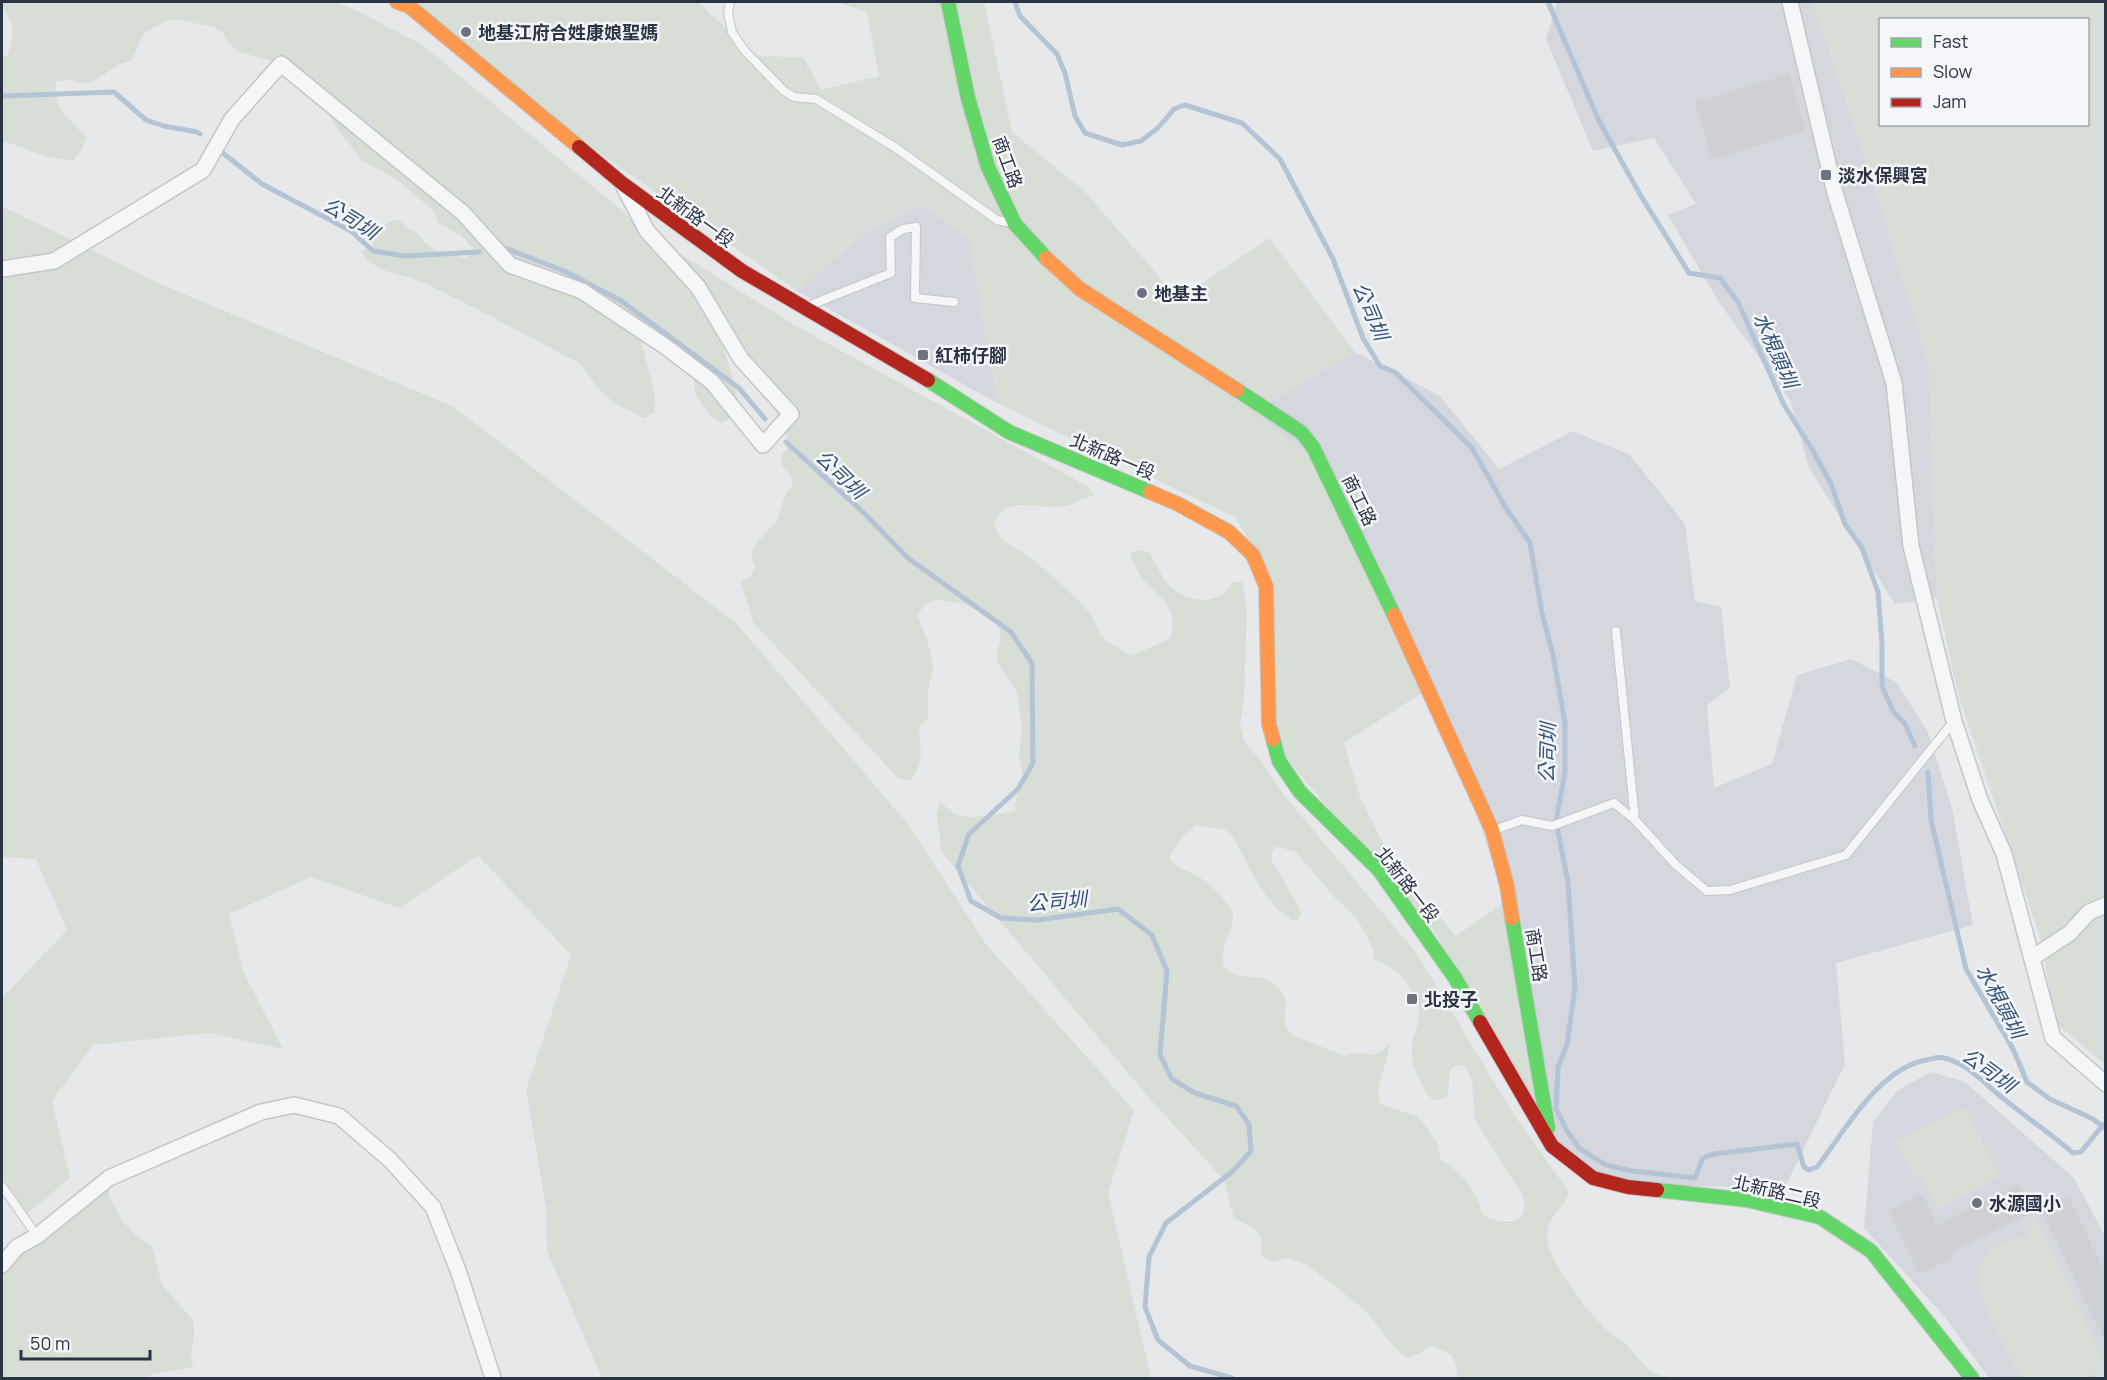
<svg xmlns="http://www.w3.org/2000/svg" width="2107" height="1380" viewBox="0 0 2107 1380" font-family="Manrope,'Noto Sans TC',sans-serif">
<rect width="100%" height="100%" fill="#e6e8ea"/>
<g fill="#d4d7dd">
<polygon points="1557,2 1812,2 1869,169 1929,364 1937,598 1895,604 1809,468 1790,400 1718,301 1668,215 1696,204 1654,138 1593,151 1546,39"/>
<polygon points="922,205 969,238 997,403 797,291 864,234"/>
<polygon points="1355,352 1440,396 1499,469 1573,431 1630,455 1685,524 1695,601 1721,607 1730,688 1707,705 1714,788 1772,764 1797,675 1851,659 1896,682 1928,732 1952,808 1973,925 1836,963 1845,1064 1785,1187 1599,1185 1554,1140 1505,902 1478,816 1423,692 1255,411"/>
<polygon points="1931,1072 1965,1082 2074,1178 2105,1236 2105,1378 1989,1378 1944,1316 1864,1228 1873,1122 1898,1090"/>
</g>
<g fill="#d6ded6" fill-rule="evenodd">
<path d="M 2,2 L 334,2 L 353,9 L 421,44 L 656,239 L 796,326 L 1087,486 L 1094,495 C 1083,498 1074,505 1063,506 C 1037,511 1004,492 994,525 L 1002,540 L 1034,560 L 1078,600 L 1092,616 L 1100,634 L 1107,641 L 1131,656 C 1138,652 1168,641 1170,638 C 1171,636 1171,632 1172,629 C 1177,607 1155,593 1142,578 C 1136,571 1133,561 1130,553 L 1140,550 L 1149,552 C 1156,562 1160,575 1168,584 C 1185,603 1221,608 1232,582 L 1242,582 L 1247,609 L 1244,699 L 1240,726 L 1245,743 L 1260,760 L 1283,794 L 1417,954 L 1512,1112 L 1569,1192 C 1564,1209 1548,1215 1547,1236 C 1545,1257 1594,1321 1611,1334 C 1616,1338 1621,1339 1626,1344 C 1635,1353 1643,1367 1654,1373 C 1667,1380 1685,1375 1699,1378 L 1457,1378 C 1458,1358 1450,1351 1431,1346 L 1418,1354 L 1406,1358 L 1389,1341 L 1367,1312 L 1325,1278 L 1305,1264 L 1287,1258 L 1273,1262 L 1261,1256 C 1264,1228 1255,1230 1234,1218 L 1224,1180 L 1151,1100 L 940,850 C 943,830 932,821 940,802 C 946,807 953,814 961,816 C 970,819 1005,813 1015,811 L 1016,799 L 1023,777 L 1019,755 L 1022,728 L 1017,692 L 997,662 L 997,651 L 1001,639 L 999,628 L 992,616 L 982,609 L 969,605 L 935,599 L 924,606 L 917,615 L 927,639 L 933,666 L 928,692 L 928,718 L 919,727 C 921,750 924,760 911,781 L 898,778 L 753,622 L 741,582 L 751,576 L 755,567 L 751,555 L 755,545 L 777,520 L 785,495 L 792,486 L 791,475 L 782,466 L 782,455 L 789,445 C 787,435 783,429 779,420 C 772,402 769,377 756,363 C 748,354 735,349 723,347 L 734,381 L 738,403 L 733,417 L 721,423 L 710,416 L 695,394 L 693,369 L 681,346 L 653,335 L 639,334 L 655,395 L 655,412 L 644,418 C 630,411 615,405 603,393 C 593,384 588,372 579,363 C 527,336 475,307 422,282 C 397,271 379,276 361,252 L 373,245 C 377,230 383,224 398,219 L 407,228 L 417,233 L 426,244 L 437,251 L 465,258 L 476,251 L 460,235 L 438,223 L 433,210 L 396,179 L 363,161 L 339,131 L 315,91 L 276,62 L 240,52 L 229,44 L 223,33 L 214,27 L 179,20 L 166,21 L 144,33 L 131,61 L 120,64 L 97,79 L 84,84 L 71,80 L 56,81 C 51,106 70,120 86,137 L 81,151 L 73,161 C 46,159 27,148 2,141 L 2,57 L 8,56 C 11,45 15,30 10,20 C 7,13 2,10 2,2 ZM 1196,825 L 1225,830 L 1232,835 C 1247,861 1267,912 1297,922 L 1301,915 L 1299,907 L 1272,861 L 1272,852 L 1276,846 L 1296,852 L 1336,899 L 1355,916 L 1367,936 L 1373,949 L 1374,959 C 1381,963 1392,967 1398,973 C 1405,979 1419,1000 1419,1008 C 1421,1021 1414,1033 1412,1045 C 1409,1061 1422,1089 1433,1100 L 1441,1100 L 1448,1096 L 1450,1069 L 1457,1065 L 1466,1066 L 1472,1082 L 1475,1120 L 1522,1194 C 1533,1226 1504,1226 1483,1215 C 1480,1209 1479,1202 1476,1196 C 1468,1182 1455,1168 1441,1160 L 1437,1143 L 1421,1120 L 1414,1115 L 1380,1104 C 1373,1083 1389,1065 1389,1044 L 1382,1051 L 1374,1055 L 1355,1053 L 1345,1056 L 1294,1036 C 1274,1020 1294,1009 1281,991 C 1264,968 1243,983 1228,971 C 1213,958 1235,929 1233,914 C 1231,904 1207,882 1199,877 C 1188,870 1176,869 1169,857 L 1183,836 Z"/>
<polygon points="406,2 698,2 756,56 803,57 821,90 879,76 867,12 836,2 984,2 1012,132 1084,191 1179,299 1269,238 1355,352 1255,411 1310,455 1423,692 1344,743 1360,797 1394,866 1456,936 1505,902 1554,1140 1434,931 1278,749 1273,580 1236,518 997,403 969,238 922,205 864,234 797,291 511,91"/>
<path d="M 1812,2 L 2105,2 L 2105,1064 L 2055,1023 L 2042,943 L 1958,694 L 1937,598 L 1929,364 L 1869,169 ZM 1880,20 L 2088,20 L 2088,124 L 1880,124 Z"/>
<polygon points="2,206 158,283 452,406 736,623 907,823 986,944 1134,1110 1108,1193 1151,1378 602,1378 547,1251 546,1207 526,1090 571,955 478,855 399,908 311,877 229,914 243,971 283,1049 209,1033 93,1045 52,1101 70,1178 25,1215 2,1189 2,998 67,930 36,859 2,857"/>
<polygon points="1964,1107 2000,1177 1937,1209 1922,1178 1916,1180 1896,1141"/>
<path d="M 108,1185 L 110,1200 L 123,1221 L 131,1231 L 152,1247 L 162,1285 L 193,1320 L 194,1332 L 191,1355 L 193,1367 C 177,1372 158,1371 142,1378 L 2,1378 L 2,1263 Z"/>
<path d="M 2035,1214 L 2105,1364 L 2105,1378 L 2095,1378 L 2091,1370 L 2086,1378 L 2021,1378 C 2010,1356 1971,1290 1978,1268 C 1981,1261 1987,1255 1992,1250 C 2002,1240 2016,1237 2030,1238 L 2022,1221 Z"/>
</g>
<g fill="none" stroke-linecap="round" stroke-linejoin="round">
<g stroke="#b4c4d5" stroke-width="5">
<path d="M 1015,2 L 1020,16 L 1057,54 L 1065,73 L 1075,116 L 1085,133 L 1122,145 L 1141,141 L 1158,128 L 1174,109 L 1185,105 L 1242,123 L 1280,159 L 1333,259 L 1363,338 L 1380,366 L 1395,372 L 1472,448 L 1506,508 L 1530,543 L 1542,613 L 1553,655 L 1565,723 L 1565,772 L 1556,821 L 1568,883 L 1575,987 L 1567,1045 L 1558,1067 L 1556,1109 L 1567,1131 L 1579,1148 L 1606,1165 L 1632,1171 L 1695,1178 L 1703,1158 L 1714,1154 L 1797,1144 L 1804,1167 L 1809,1170 L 1817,1167 C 1845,1131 1878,1069 1926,1060 C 1932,1059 1938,1056 1944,1058 C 1967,1063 1986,1085 2004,1099 C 2027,1118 2051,1134 2073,1153 L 2081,1152 L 2103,1125"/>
<polyline points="1548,2 1599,121 1641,196 1689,273 1720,278 1738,302 1784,405 1812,449 1831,484 1845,524 1862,548 1878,592 1882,644 1882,686 1893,711 1905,724 1915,746"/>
<polyline points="2,96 114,92 146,120 164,126 197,132 200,134"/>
<polyline points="224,154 262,184 351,231 373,251 404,256 479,252"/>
<polyline points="505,248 564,271 620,300 739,388 765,419"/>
<polyline points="786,442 864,513 908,558 1011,632 1032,663 1033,763 1018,789 969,834 958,866 971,901 1001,918 1037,920 1118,909 1152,935 1167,971 1160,1055 1172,1079 1195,1093 1236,1106 1249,1124 1251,1151 1233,1171 1166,1223 1149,1257 1145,1307 1158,1340 1190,1366 1232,1378"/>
<polyline points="1928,772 1931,820 1966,969 2013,1049 2027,1082 2050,1099 2093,1119 2106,1129"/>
</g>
</g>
<g fill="#ced0d3">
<polygon points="1789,74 1806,131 1712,159 1695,102"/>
<polygon points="2019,1184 2033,1212 1950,1253 1952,1257 1920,1274 1889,1211 1922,1194 1937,1225"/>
<polygon points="2068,1196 2106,1274 2106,1343 2041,1209"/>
</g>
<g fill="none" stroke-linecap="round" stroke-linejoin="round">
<g stroke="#c4c6c8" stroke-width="10">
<g id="lane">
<polyline points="730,2 728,13 732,32 745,51 784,91 794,97 816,99 896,148 997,220 1011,223"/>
<polyline points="808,306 891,273 890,237 903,229 916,227 915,298 954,302"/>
<polyline points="1616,631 1635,820"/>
<polyline points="1494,830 1522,820 1552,826 1614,803 1635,820 1676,865 1707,891 1730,890 1846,855 1953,722"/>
<polyline points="2,1186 37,1236"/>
</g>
</g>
<g stroke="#c4c6c8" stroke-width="18">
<g id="street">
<polyline points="1790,2 1835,193 1894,383 1911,546 1954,721 1980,800 2004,854 2053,1038 2106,1084"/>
<polyline points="2,269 54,261 203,170 232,119 281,64 463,213 510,265 582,291 666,347 712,382 763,445 791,414 741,359 698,287 647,231 624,187"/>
<polyline points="2032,958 2070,933 2089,912 2106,905"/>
<polyline points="2,1265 17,1247 37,1236 109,1178 261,1112 294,1105 339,1116 390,1160 433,1207 459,1273 493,1378"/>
</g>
</g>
<g stroke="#c4c6c8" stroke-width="16">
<g id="fast">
<polyline points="948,2 968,98 988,167 1015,224 1046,258"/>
<polyline points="928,380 1009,432 1150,492"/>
<polyline points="1237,390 1301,432 1313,447 1394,615"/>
<polyline points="1273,739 1279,761 1300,792 1379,870 1455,978 1480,1022"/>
<polyline points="1512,918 1548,1128"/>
<polyline points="1657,1190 1747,1200 1820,1217 1871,1251 1972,1378"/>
</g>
</g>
<g stroke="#c4c6c8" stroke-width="16">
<g id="slow">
<polyline points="397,2 409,6 579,147"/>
<polyline points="1046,258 1080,289 1237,390"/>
<polyline points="1150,492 1178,504 1229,532 1253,555 1266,586 1269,724 1273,739"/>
<polyline points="1394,615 1492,830 1507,886 1512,918"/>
</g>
</g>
<g stroke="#c4c6c8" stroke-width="16">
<g id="jam">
<polyline points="579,147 623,184 742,271 928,380"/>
<polyline points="1480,1022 1552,1146 1593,1178 1628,1187 1657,1190"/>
</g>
</g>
<use href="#lane" stroke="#f5f6f7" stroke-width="8"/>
<use href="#street" stroke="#f5f6f7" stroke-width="15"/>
<use href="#fast" stroke="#63d668" stroke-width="14"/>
<use href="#slow" stroke="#ff974d" stroke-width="14"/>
<use href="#jam" stroke="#b3261e" stroke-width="14"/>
</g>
<g fill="#6c737f" stroke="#f4f6f9" stroke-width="2">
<circle cx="466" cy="32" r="6"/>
<rect x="1820" y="169" width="12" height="12" rx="3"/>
<circle cx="1142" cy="293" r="6"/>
<rect x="917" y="349" width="12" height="12" rx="3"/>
<rect x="1406" y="993" width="12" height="12" rx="3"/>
<circle cx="1977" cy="1203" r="6"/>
</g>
<g text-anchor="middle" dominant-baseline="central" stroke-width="5" stroke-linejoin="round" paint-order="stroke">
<g font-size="18" font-weight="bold" fill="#2b3445" stroke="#f4f6f9" text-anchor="start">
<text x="478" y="32">地基江府合姓康娘聖媽</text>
<text x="1838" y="175">淡水保興宮</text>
<text x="1154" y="293">地基主</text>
<text x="935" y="355">紅柿仔腳</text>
<text x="1424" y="999">北投子</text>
<text x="1989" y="1203">水源國小</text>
</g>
<g font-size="18" fill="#2b3445" stroke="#f4f6f9">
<text transform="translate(1008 162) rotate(70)">商工路</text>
<text transform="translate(696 216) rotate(36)">北新路一段</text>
<text transform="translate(1113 456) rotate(23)">北新路一段</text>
<text transform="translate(1360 500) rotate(64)">商工路</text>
<text transform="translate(1408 884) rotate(52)">北新路一段</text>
<text transform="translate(1537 955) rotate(81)">商工路</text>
<text transform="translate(1777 1191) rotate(13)">北新路二段</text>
</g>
<g font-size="20" font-style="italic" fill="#34527a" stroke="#f4f6f9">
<text transform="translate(351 218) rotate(32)">公司圳</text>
<text transform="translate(1371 311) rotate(67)">公司圳</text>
<text transform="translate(1776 350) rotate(66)">水梘頭圳</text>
<text transform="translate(841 474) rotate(44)">公司圳</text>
<text transform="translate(1547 753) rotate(-88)">公司圳</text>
<text transform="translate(1057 901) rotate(-5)">公司圳</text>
<text transform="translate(2001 1001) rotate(62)">水梘頭圳</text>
<text transform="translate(1989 1070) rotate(36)">公司圳</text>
</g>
</g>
<rect width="2107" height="1380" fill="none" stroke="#2b3445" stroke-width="6"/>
<rect x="1879" y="18" width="210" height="108" fill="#f4f6f9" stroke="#a4a8b1" stroke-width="1.5"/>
<rect x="1891" y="38" width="30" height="9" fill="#63d668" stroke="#a4a8b1" stroke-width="1.5"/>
<text x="1933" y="48" font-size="18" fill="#2b3445">Fast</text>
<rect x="1891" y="68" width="30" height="9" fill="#ff974d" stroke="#a4a8b1" stroke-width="1.5"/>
<text x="1933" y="78" font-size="18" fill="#2b3445">Slow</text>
<rect x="1891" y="98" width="30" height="9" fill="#b3261e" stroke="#a4a8b1" stroke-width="1.5"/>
<text x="1933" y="108" font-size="18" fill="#2b3445">Jam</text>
<path d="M21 1350v9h129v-9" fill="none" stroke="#2b3445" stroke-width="3"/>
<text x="30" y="1350" font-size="18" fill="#2b3445" stroke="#f4f6f9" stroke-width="4.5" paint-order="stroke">50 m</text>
</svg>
